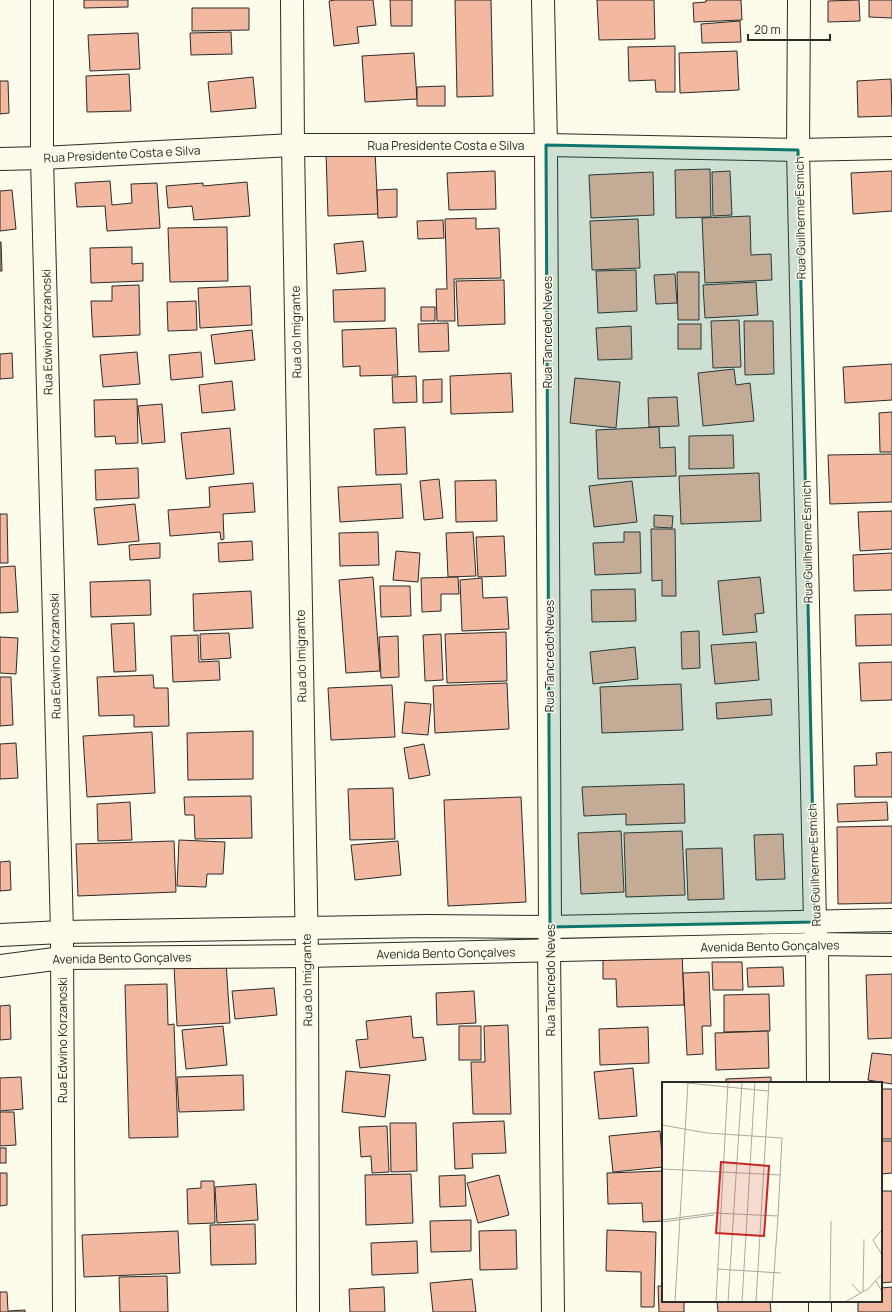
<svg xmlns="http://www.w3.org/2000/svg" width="892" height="1312" viewBox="0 0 892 1312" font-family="Manrope,sans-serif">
<rect width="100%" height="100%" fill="#fdfbea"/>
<g fill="#f2b8a0" stroke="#2b2b2b">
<polygon points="84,0 128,0 128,7 84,8"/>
<polygon points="335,0 373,0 376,25 357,27 359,43 334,46 329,1"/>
<polygon points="390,0 412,0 412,26 391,26"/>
<polygon points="455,0 491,0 493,96 457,97"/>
<polygon points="597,0 654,0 655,39 599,40"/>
<polygon points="706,0 741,0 742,20 694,22 693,3 706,2"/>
<polygon points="859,0 860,21 828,22 828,1"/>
<polygon points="869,0 892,0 892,18 869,17"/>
<polygon points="192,8 249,8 249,30 192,31"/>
<polygon points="740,21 741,42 702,43 701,24"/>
<polygon points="231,32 232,54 191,55 190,33"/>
<polygon points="138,33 140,69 90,71 88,35"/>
<polygon points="675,46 675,92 656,92 655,80 629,81 628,47"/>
<polygon points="737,51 739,90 680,93 679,53"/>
<polygon points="414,53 417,99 365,102 362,56"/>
<polygon points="129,74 131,111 87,112 86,76"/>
<polygon points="253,77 256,108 211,112 208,82"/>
<polygon points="891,79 892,116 858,117 857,81"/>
<polygon points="0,81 8,81 9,113 0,114"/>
<polygon points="445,86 445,106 417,106 417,87"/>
<polygon points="375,151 378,214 328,216 326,153"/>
<polygon points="710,169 711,217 676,218 675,170"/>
<polygon points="495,171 496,209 449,210 447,173"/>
<polygon points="730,171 732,215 713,216 712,172"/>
<polygon points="892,171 892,211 853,214 851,173"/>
<polygon points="653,172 654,215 591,218 589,175"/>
<polygon points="110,181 112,205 132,203 131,184 157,183 160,228 107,231 105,206 77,207 75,183"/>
<polygon points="247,182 250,216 194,220 192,206 168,208 166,186 203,183 203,186"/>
<polygon points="397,189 397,217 378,218 377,190"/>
<polygon points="12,190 16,229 0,231 0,191"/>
<polygon points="750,216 751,255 771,254 772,280 705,283 702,218"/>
<polygon points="476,218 476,229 499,228 501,278 454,279 455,321 437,321 436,289 447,289 445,219"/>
<polygon points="638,219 640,268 592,270 590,221"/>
<polygon points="443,220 444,238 418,239 417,221"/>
<polygon points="227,227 228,281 170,282 168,228"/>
<polygon points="363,241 366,271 337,274 334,244"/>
<polygon points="0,242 1,242 2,271 0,271"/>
<polygon points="132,247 132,264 143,263 143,281 91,283 90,248"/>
<polygon points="636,270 637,311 598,313 596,271"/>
<polygon points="677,272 699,272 699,320 678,320"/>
<polygon points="675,274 677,303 656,304 654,275"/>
<polygon points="504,280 505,324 458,326 456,281"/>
<polygon points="756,282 758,315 705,318 703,285"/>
<polygon points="139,285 140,335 93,337 91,301 112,301 112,286"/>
<polygon points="250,286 252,325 200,328 198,288"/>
<polygon points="385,288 385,321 334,322 333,290"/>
<polygon points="196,301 197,330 168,331 167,302"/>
<rect x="421" y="307" width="14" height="14"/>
<polygon points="739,320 741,367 713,368 711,321"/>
<polygon points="744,321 773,321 774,374 745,375"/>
<polygon points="448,323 449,351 419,352 418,324"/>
<rect x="678" y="324" width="23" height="25"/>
<polygon points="631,326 632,359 598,360 596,328"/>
<polygon points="396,328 398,375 360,376 360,366 343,367 342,330"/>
<polygon points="252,330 255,360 215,364 211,335"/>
<polygon points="137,352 140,384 103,387 100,355"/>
<polygon points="201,352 203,377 171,380 169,355"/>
<polygon points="12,353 13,378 0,379 0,354"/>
<polygon points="892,364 892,400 845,403 843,367"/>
<polygon points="734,369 736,385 750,383 754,421 703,426 698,373"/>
<polygon points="511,373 513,412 451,414 450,376"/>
<polygon points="416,376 417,402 393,403 392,377"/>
<polygon points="575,378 620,382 616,428 570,423"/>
<polygon points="442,379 442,402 423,403 423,380"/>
<polygon points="232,381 235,410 202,413 199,385"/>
<polygon points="677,397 679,426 649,427 648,398"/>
<polygon points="137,399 138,443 116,444 115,436 95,437 94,400"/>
<polygon points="162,404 165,442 142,444 138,406"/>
<polygon points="892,412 892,452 880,452 879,413"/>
<polygon points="405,427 407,474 376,475 374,429"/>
<polygon points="659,427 660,448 675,447 676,476 598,479 596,430"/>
<polygon points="230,428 234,474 186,479 181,433"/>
<polygon points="733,435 734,468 689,469 689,436"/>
<polygon points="892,454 892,502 830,504 828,455"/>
<polygon points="138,468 139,498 96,500 95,470"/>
<polygon points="759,473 761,521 681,524 679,476"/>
<polygon points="439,479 443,518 424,520 420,481"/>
<polygon points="496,480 497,521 456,522 455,481"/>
<polygon points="632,481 637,522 594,527 589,486"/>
<polygon points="253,483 255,512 223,514 224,539 221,540 220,532 170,536 168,510 210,507 209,487"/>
<polygon points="401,484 403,518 340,522 338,487"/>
<polygon points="135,504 139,541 98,545 94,508"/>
<polygon points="892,511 892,549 860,551 858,512"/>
<polygon points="0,514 7,514 8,563 0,563"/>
<polygon points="654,515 673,516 672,528 654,527"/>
<polygon points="651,529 675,529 676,596 662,596 662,580 652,581"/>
<polygon points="378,532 379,565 340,566 339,533"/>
<polygon points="473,532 476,576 448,577 446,533"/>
<polygon points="624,532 640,532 641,573 595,575 593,543 624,542"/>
<polygon points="504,536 506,576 478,577 476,537"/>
<polygon points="252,541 253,560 219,562 218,543"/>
<polygon points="160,543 160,558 130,560 129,545"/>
<polygon points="396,551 420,553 418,582 393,580"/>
<polygon points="892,553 892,590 854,591 853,555"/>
<polygon points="15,566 18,612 0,613 0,567"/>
<polygon points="373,577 380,671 346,673 339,580"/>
<polygon points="458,577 459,594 441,594 441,611 422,612 421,578"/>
<polygon points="760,577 764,613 755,614 757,632 723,635 718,581"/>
<polygon points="482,578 483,598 507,597 509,629 462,631 460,580"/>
<polygon points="150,580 151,615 91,617 90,582"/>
<polygon points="380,586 410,586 411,616 381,617"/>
<polygon points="635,589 636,621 592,622 591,590"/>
<polygon points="251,591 253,628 194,631 193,594"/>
<polygon points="892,614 892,645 856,646 855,615"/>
<polygon points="134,623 136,671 114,672 111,624"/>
<polygon points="699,631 700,668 682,669 681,632"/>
<polygon points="506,632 507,681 447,683 445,634"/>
<polygon points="229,633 231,658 201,660 200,634"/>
<polygon points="441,634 443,680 425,681 423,635"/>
<polygon points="198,635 199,662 219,661 220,680 173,682 171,636"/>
<polygon points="398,636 399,677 381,678 379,637"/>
<polygon points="0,637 18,638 16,674 0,673"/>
<polygon points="756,642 759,680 715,684 711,645"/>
<polygon points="635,647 638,679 593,684 590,652"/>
<polygon points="892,662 892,700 861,701 859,663"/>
<polygon points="153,675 154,688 168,688 169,726 134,727 134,715 99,716 97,677"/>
<polygon points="0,677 11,677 13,725 0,726"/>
<polygon points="507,683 509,729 435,733 433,686"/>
<polygon points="681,684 683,730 602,733 600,687"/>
<polygon points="392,685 395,737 331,740 328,688"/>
<polygon points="771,699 772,715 717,719 716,703"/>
<polygon points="405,702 431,704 428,735 402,733"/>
<polygon points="253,731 253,779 188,780 187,733"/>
<polygon points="152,732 155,793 87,797 83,736"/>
<polygon points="16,743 18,778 0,779 0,744"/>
<polygon points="424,744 430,775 409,779 404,748"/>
<polygon points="892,752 892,797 855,797 854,766 877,765 876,753"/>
<polygon points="684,784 685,823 626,825 626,814 584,816 582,787"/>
<polygon points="393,788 395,839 350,840 348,789"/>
<polygon points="251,796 252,838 195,839 194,815 185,815 184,797"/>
<polygon points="521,797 526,902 448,906 444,800"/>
<polygon points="130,802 132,840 98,841 97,804"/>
<polygon points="887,802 888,820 838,822 837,804"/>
<polygon points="892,826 892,903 838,904 837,827"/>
<polygon points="621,831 624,892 581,894 578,833"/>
<polygon points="682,831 685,895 626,897 624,833"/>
<polygon points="783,834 785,879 756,880 754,835"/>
<polygon points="179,840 225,842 223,874 207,874 206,887 177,886"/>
<polygon points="174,841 176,892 78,896 76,844"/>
<polygon points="398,841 401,875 355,880 351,845"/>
<polygon points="722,848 724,899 688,900 686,849"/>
<polygon points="10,861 11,890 0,891 0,862"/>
<polygon points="682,951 684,1005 617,1007 616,979 603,979 603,954"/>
<polygon points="226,962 230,1023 177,1026 174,965"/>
<polygon points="712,962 742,962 743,990 713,990"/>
<polygon points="783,967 784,986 748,987 747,968"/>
<polygon points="709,972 711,1026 702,1026 703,1054 687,1055 683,973"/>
<polygon points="892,974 892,1038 868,1039 866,975"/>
<polygon points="167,984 168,1025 174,1024 178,1137 129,1138 125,985"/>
<polygon points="274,988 277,1015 235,1019 232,991"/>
<polygon points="474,991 476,1023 437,1025 436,993"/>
<polygon points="769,994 770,1031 724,1032 724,995"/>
<polygon points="10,1005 11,1039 0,1040 0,1006"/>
<polygon points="411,1016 413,1038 423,1037 426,1060 360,1068 356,1040 368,1039 366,1021"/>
<polygon points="508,1025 511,1114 473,1114 471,1062 485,1062 484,1026"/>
<polygon points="223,1026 227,1065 186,1069 182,1030"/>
<rect x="459" y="1026" width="22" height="34"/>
<polygon points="648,1027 649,1063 600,1065 599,1029"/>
<polygon points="768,1031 769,1068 716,1070 715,1033"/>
<polygon points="872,1053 892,1055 892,1084 868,1080"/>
<polygon points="633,1068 637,1116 599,1119 594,1072"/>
<polygon points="346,1071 390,1075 385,1117 342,1112"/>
<polygon points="243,1075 244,1110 179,1112 177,1077"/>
<polygon points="21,1077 23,1109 0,1111 0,1078"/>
<polygon points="771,1077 771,1083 726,1083 726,1079"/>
<rect x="881" y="1089" width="11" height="50"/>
<polygon points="0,1112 14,1112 16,1145 0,1146"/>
<polygon points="504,1121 506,1153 472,1154 473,1168 455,1169 453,1123"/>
<polygon points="390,1123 416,1123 417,1171 391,1172"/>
<polygon points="387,1126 389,1172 372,1173 371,1156 361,1157 359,1127"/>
<polygon points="660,1131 663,1167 613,1172 609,1136"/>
<polygon points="881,1141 892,1141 892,1173 881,1174"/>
<rect x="0" y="1148" width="6" height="15"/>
<polygon points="663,1171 663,1221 643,1222 642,1203 608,1204 607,1173"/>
<polygon points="0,1173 7,1173 7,1205 0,1206"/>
<polygon points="411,1174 413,1223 366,1225 365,1175"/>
<polygon points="465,1175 466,1206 440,1207 439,1176"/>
<polygon points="499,1175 509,1215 478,1223 467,1183"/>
<polygon points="201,1181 214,1181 215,1223 188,1224 187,1189 201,1188"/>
<polygon points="256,1184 258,1220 217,1223 215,1187"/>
<polygon points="881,1191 892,1191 892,1282 881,1283"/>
<polygon points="471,1220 471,1251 431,1252 430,1221"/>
<polygon points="255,1224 256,1264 211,1265 210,1225"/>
<polygon points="516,1230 517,1269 480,1270 479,1231"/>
<polygon points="607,1230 656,1232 654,1307 641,1307 641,1272 606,1271"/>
<polygon points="178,1231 180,1273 84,1277 82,1235"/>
<polygon points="417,1241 418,1273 372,1275 371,1243"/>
<polygon points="167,1276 168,1312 120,1312 119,1277"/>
<polygon points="472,1279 476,1312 433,1312 430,1283"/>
<polygon points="658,1286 663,1286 663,1301 684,1301 684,1312 659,1312"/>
<polygon points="384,1287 385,1312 350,1312 349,1289"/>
<polygon points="892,1287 892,1312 858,1312 858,1301 881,1301 881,1288"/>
<polygon points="0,1292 7,1292 8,1311 25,1310 25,1312 0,1312"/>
<polygon points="717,1301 770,1301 771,1312 718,1312"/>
</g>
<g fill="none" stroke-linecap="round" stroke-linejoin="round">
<g stroke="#2b2b2b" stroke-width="24">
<g id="street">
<polyline points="42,0 42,158 62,932"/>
<polyline points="292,0 293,145 307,956 308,1312"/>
<polyline points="543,0 546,145 550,927 549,951 553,1312"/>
<polyline points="799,0 798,150 815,922 817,944 818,1083"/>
<polyline points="0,159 42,158 293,145 546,145 798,150 892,148"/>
<polyline points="820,1301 820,1312"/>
</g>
</g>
<g stroke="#2b2b2b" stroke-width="24">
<g id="secondary">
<polyline points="0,935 62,932 306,928 426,926 550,927 892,920"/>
<polyline points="62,943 64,1312"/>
<polyline points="0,966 62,958 307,956 817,944 892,945"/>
</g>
</g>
<use href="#street" stroke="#fdfbea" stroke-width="22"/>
<use href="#secondary" stroke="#fdfbea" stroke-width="22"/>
</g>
<path fill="#0f766e" fill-opacity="0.2" stroke="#0f766e" stroke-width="3" stroke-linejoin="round" d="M 546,145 L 798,150 L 815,922 L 550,927 Z"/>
<g text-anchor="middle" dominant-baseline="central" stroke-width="3" stroke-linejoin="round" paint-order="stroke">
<g font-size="12" fill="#2b2b2b" stroke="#fdfbea">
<text x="446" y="145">Rua Presidente Costa e Silva</text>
<text transform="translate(122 154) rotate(-3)">Rua Presidente Costa e Silva</text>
<text transform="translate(800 218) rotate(-91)">Rua Guilherme Esmich</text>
<text transform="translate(47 332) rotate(-91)">Rua Edwino Korzanoski</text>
<text transform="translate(296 332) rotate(-91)">Rua do Imigrante</text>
<text transform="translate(547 332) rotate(-90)">Rua Tancredo Neves</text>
<text transform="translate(807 542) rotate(-91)">Rua Guilherme Esmich</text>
<text transform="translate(55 656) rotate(-91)">Rua Edwino Korzanoski</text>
<text transform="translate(301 656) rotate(-91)">Rua do Imigrante</text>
<text transform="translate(549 656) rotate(-90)">Rua Tancredo Neves</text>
<text transform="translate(814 865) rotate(-92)">Rua Guilherme Esmich</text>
<text transform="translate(770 946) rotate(-1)">Avenida Bento Gonçalves</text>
<text transform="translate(446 953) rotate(-1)">Avenida Bento Gonçalves</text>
<text transform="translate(122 958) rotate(-1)">Avenida Bento Gonçalves</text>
<text transform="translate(307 980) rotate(-91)">Rua do Imigrante</text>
<text transform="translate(550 980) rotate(-90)">Rua Tancredo Neves</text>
<text transform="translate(62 1040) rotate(-90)">Rua Edwino Korzanoski</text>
</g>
</g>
<g transform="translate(662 1082)">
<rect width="220" height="220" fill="#fdfbea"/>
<path fill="none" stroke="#a9a89e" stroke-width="1" d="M 15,0 L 106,9M 0,43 L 45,51 L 120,56 L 116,134M 0,87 L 119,93M 0,138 L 52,131 L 116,134 L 110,220M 0,140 L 52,133M 220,148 L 211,158 L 220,173M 55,187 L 119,191M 214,199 L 220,210M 190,202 L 198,211M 201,209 L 202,157M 13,220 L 26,0M 54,220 L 66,0M 66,220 L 80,0M 80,220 L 93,0M 94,220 L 107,0M 168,220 L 169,139M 183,220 L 206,207 L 220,192"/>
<path fill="#c62828" fill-opacity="0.15" stroke="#c62828" stroke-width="2" d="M 59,80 L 107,84 L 102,154 L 54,151 Z"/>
<rect width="220" height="220" fill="none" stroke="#2b2b2b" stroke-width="2"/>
</g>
<path d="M748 34v6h82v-6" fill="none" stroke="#2b2b2b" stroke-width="2"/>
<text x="754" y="34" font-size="12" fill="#2b2b2b" stroke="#fdfbea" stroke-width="3" paint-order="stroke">20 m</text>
</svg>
